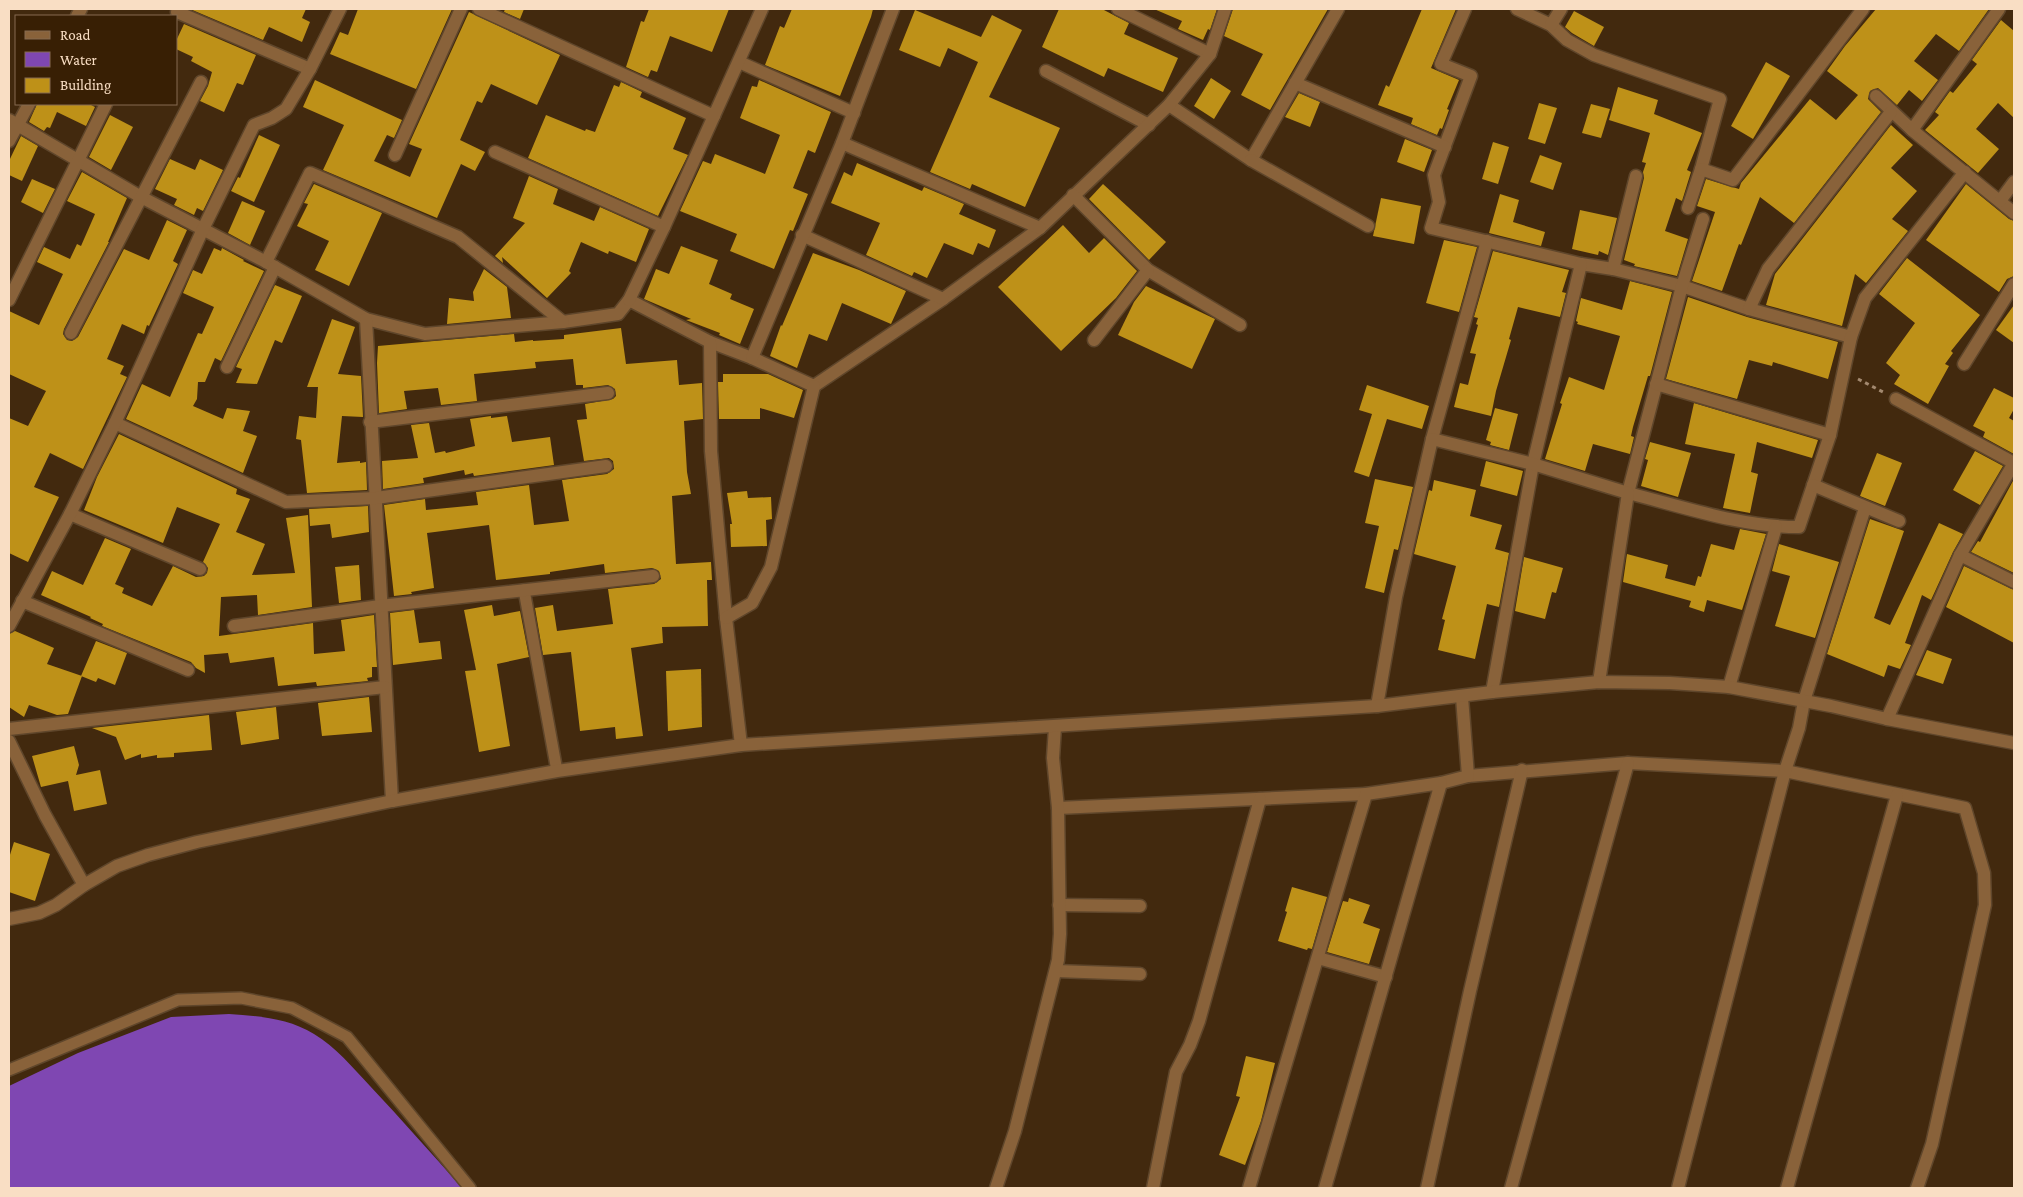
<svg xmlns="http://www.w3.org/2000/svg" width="2023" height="1197" viewBox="0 0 2023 1197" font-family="'Crimson Pro',serif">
<rect width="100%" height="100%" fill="#42290e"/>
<path fill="#7f47b2" d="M 229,1014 C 258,1016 288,1018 314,1034 C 336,1047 352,1067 370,1086 C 401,1119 432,1154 462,1188 L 9,1188 L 9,1086 L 78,1053 L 171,1017 Z"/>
<g fill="#be9118">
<polygon points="190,9 306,9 302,18 310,22 302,42 269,27 263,40"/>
<polygon points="358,9 452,9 416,89 330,54 340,32 348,35"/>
<polygon points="505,9 524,9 520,19 504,12"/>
<polygon points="649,9 729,9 712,52 670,36 657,72 651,70 648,77 626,67 641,21 644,22"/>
<polygon points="792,9 873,9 871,17 840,96 765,65 780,26 784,28"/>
<polygon points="1059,9 1102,9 1129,23 1124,34 1178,58 1163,92 1108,68 1104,77 1042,47"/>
<polygon points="1154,9 1217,9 1210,30 1208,29 1203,40 1178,29 1182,21"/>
<polygon points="1233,9 1328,9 1270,110 1241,95 1263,54 1224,36"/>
<polygon points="1422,9 1456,9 1431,68 1459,80 1447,109 1449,110 1442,129 1440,128 1437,135 1411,124 1413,118 1378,105 1386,85 1389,87"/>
<polygon points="1876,9 1989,9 1959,51 1936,34 1914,61 1938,80 1922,101 1909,90 1897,105 1878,88 1870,91 1868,99 1881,112 1794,223 1760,197 1741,245 1739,244 1722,291 1692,281 1715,212 1697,206 1706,179 1739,189 1741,183 1810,99 1836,120 1858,95 1827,71 1845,46"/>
<polygon points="915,10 981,37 992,15 1022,30 989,97 1060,128 1025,207 972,184 970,189 930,172 978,62 948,48 940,67 899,50"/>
<polygon points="1574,11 1604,27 1594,46 1572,33 1565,27"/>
<polygon points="469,12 560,55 537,105 491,84 482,103 477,101 460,140 485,152 475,171 461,164 437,218 323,170 344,125 303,107 315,80 402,120 394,138 387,135 374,161 410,177 422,149 409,144"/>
<polygon points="2001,20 2014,31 2014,118 1998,103 1976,129 1999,149 1978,173 1925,130 1939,115 1935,112 1950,91 1953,93 1977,64 1972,60"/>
<polygon points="184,24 256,55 243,85 237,83 224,112 200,101 208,86 212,72 191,61 193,57 176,49 176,41"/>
<polygon points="1766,62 1790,76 1753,139 1731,126"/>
<polygon points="1211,78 1231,91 1214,119 1194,106"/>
<polygon points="759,80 831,112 815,153 808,150 793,188 808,194 793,231 790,230 774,269 730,251 737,234 680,211 703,161 711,164 715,154 765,174 780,135 740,118 752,86 757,87"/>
<polygon points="621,82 642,92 640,97 686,118 673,149 688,155 658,216 528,158 546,115 585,131 586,129 595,132 614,85 619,87"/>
<polygon points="1618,87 1658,100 1654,114 1702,133 1687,170 1691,172 1682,201 1676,198 1665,231 1688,239 1677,276 1634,266 1635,264 1624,260 1644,178 1643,172 1646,163 1642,162 1650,133 1609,120"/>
<polygon points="1299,93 1320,102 1310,127 1285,117"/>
<polygon points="1539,103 1557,108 1545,144 1528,139"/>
<polygon points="37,104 89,104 95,107 86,126 57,112 50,128 47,127 44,131 29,122"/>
<polygon points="1591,104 1610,109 1601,138 1582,133"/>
<polygon points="110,115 133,127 111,170 89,157"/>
<polygon points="1891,125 1913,145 1891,168 1917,191 1892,219 1908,231 1866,283 1855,274 1842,326 1766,305 1775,274"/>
<polygon points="259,135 280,145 254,202 231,191 238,177 240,178"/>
<polygon points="21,136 38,146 22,181 9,175 9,161"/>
<polygon points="1405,139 1432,150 1424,172 1397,162"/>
<polygon points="1493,142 1509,147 1498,184 1482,179"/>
<polygon points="1540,155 1562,163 1553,190 1530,182"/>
<polygon points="170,159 195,170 200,159 223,170 203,211 197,208 194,215 174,205 177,199 155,189"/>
<polygon points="857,163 922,191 924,187 964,204 959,214 996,230 989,248 978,243 973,255 944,243 927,278 914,272 912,276 866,255 880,223 831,203 844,172 852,176"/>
<polygon points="82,172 127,198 108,242 109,242 64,329 63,334 67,340 72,341 78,337 124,249 149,260 167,220 187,230 173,261 178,264 149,326 147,325 144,334 122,324 107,359 124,366 120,374 127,377 83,469 50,453 34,487 59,497 28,562 9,553 9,418 28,426 46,391 9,374 9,311 39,325 63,274 37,262 44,247 70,259 77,244 81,246 95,214 67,201"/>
<polygon points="529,176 558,189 553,204 594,221 600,207 649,229 636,262 609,251 608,254 581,242 569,271 571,273 547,298 502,257 503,263 495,256 525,223 513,218"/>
<polygon points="32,179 55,189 43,213 21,202"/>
<polygon points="314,184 382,213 349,286 315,270 329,241 297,226 308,204 304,203"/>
<polygon points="1103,184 1166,242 1149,260 1089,199"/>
<polygon points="1966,184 2009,219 2014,221 2014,276 2007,279 1999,292 1926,240"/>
<polygon points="1500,194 1519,200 1513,222 1545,232 1541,246 1489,233"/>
<polygon points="1381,198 1421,206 1414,244 1373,236"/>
<polygon points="242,201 265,211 250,245 228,233"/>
<polygon points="1580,210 1617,218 1608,255 1599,251 1598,255 1572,249"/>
<polygon points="1063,225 1089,253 1104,238 1137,271 1116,298 1061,351 998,287"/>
<polygon points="1444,240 1477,247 1459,312 1426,303"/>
<polygon points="681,246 718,260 709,284 732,294 730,299 754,309 740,344 719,335 720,333 686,320 691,319 644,299 656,269 669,274"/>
<polygon points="214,248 221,251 222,248 244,260 243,261 264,271 221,361 215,358 205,382 198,382 197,399 193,406 223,419 227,408 250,411 243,431 257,436 243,473 126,419 142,384 170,397 198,333 202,334 214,307 183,293 193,270 202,274"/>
<polygon points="1493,251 1569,270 1562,292 1566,293 1560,317 1518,307 1509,339 1511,340 1496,391 1491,416 1454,407 1460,383 1468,385 1476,354 1470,353 1478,325 1476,324 1478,318 1474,317"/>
<polygon points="813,253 859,270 906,291 891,324 842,303 827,341 809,334 797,368 770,356 781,325 782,326"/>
<polygon points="1907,258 1980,315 1951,351 1953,353 1945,364 1949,366 1928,404 1894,384 1900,375 1886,363 1915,323 1879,294"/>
<polygon points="484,269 507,287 511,318 447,324 449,298 474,301 473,292"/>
<polygon points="1630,281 1672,292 1650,376 1648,376 1633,427 1631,436 1634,437 1630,454 1593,444 1585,471 1545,459 1562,404 1560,403 1569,377 1604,390 1620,336 1577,324 1578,322 1576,321 1581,298 1622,310"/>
<polygon points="275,285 302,296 282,343 275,340 257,384 236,383 242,369 236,367"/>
<polygon points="1146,286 1215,319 1192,369 1118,335 1134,302"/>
<polygon points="1688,297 1747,317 1838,342 1828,379 1773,362 1772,366 1749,360 1737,399 1666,379"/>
<polygon points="2014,305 2014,343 1996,330"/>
<polygon points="332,319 355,327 338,374 361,376 363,417 342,416 337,463 360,461 360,463 366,462 367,490 307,493 301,440 296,439 299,416 316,418 318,387 307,387"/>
<polygon points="621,328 626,364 677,360 679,385 702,383 703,419 684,421 687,472 691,494 672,496 676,564 711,562 712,580 707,580 708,626 662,627 663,643 631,648 643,736 616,739 615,727 580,731 571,652 543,655 535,608 553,605 557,631 613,624 608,589 654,584 661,579 659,571 652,568 605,573 604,564 550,572 550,574 496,580 489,525 427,533 434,588 411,592 412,594 394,596 384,505 425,499 426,510 478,505 476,492 529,485 534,525 569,521 562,480 607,474 614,469 613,461 609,458 584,461 577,420 587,419 585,404 613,399 616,396 615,389 608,385 583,388 583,385 576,385 573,359 535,362 536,368 474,374 477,401 441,405 438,388 404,391 407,409 379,413 377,363 378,346 514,334 515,342 533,340 533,341 564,339 564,335"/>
<polygon points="723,374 768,374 803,390 794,418 760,408 760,419 719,419 718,382 723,382"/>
<polygon points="1367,385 1429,406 1422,429 1387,419 1369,477 1354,472 1372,414 1359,410"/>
<polygon points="1994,388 2014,398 2014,409 2009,418 2014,421 2014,454 1983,437 1985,432 1973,426"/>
<polygon points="1694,403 1818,440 1812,458 1757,442 1751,472 1758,474 1750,513 1723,508 1735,454 1685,444"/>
<polygon points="1495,408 1518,414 1509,450 1490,445 1491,442 1486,440"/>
<polygon points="491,416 491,418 507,416 512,442 550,437 554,465 474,476 473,473 465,475 464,470 423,478 424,483 383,489 382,461 418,458 411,425 429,423 435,453 445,451 446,453 475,446 470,419"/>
<polygon points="119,434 237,489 236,494 250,499 236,532 265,544 252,575 295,573 286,518 308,515 312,607 258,615 257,595 221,597 219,636 313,623 314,654 345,651 341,620 374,615 377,667 372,667 372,677 367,678 368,681 317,686 316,682 278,686 274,657 230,663 228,653 204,655 205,673 196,668 191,662 102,626 103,624 90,618 91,617 41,595 52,571 83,585 105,538 131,549 115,584 124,588 122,593 152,606 173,566 196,577 204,576 207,573 208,568 203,562 220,524 177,507 163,543 84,510 97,477"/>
<polygon points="1650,442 1691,453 1678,497 1641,486 1648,460 1645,459"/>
<polygon points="1975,451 2003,466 1980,505 1953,490"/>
<polygon points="1877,453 1902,463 1885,506 1860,496"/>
<polygon points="1486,461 1523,471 1517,496 1480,486"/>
<polygon points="1375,479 1413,487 1398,550 1394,549 1384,593 1365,588 1379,526 1365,523"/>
<polygon points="2014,479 2014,573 1971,552 1978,541 1980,542"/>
<polygon points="1434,480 1476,490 1470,516 1502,525 1495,549 1509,553 1499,607 1487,604 1475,659 1438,650 1445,620 1442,619 1456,566 1414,554 1429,490 1432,491"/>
<polygon points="747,491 748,498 771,497 772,519 766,520 767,546 731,547 730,524 732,524 727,493"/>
<polygon points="368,506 369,532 332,538 330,524 310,526 309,509"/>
<polygon points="1870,519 1904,531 1874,618 1890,625 1939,523 1963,534 1953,552 1931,600 1922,595 1905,643 1911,645 1900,669 1888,665 1884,677 1827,654"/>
<polygon points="1740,529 1766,534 1742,610 1707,600 1704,612 1689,607 1691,601 1623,582 1627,554 1668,565 1665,578 1695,586 1698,576 1701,577 1711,544 1734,550"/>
<polygon points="1779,544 1839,562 1815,638 1775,626 1790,576 1772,571"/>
<polygon points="1524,557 1563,568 1556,593 1552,592 1545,619 1515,611"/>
<polygon points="359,565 361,600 339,603 335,567"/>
<polygon points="1964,566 2014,590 2014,643 1946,607"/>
<polygon points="492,605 494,616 520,611 529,657 497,664 510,746 479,752 465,671 476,670 464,610"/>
<polygon points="414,610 419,643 440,641 442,659 393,665 390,613"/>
<polygon points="15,631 54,648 47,664 82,676 68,714 57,715 29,705 24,717 9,707 9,634"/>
<polygon points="96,641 127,653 115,685 98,678 96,682 81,676"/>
<polygon points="1927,650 1952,659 1943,684 1916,675"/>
<polygon points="701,669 702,727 668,731 666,671"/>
<polygon points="369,697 372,732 322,736 318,703"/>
<polygon points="276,707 279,739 241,745 236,712"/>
<polygon points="209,715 212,750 174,753 174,757 157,758 157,755 141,758 141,754 125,760 116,737 92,728"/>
<polygon points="74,746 79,765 76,775 100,770 107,804 74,811 68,781 41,787 32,756"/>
<polygon points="14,842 50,854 35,901 9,892 9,858"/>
<polygon points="1292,887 1327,897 1312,949 1308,948 1307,950 1278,941 1287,912 1285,911"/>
<polygon points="1349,898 1370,905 1363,923 1380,929 1369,964 1327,952 1343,901 1348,902"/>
<polygon points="1246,1056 1275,1063 1261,1121 1245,1165 1219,1155 1240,1097 1236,1096"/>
</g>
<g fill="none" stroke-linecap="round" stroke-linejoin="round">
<g stroke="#5f462b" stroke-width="14">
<g id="service">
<polyline points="524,590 557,771"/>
<polyline points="9,1070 178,1000 241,998 292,1008 347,1037 470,1188"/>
</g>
</g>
<g stroke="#5f462b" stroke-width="15">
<g id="minor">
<polyline points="479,9 714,116"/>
<polyline points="1118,9 1210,54"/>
<polyline points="1465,9 1441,64 1471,76 1434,175 1439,202 1431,228 1581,264 1613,269 1682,286 1749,309 1851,337 1865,298 1965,172"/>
<polyline points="1517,9 1551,25 1567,40 1594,55 1720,99 1701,169 1688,208"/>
<polyline points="177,12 310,69"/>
<polyline points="77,16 81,9"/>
<polyline points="1551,25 1561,9"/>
<polyline points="739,62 854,113"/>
<polyline points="1046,71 1149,125"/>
<polyline points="1295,83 1445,147"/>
<polyline points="1876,96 1912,130 2014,213"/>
<polyline points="1169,105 1251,160 1338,9"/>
<polyline points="9,120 141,197 266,262 366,319 425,334 563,322 618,314 629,300 710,342 752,358 814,386 943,299 1040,228 1169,105 1210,54 1225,9"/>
<polyline points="1912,130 1999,9"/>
<polyline points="9,141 29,104"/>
<polyline points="842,143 1040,228"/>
<polyline points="495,152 664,227"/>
<polyline points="395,155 461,9"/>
<polyline points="1251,160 1368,226"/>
<polyline points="1701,169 1733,180 1863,9"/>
<polyline points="1073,195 1148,270 1240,325"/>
<polyline points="2000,201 2014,182"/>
<path d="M 1703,219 L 1682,286 L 1628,493 C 1684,507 1741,527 1799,527 L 1830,435 L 1851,337"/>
<polyline points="802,235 943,299"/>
<polyline points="266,262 310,173 458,237 563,322"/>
<polyline points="1613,269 1636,176"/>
<polyline points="9,300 106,104"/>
<polyline points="629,300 664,227 762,9"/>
<polyline points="1749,309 1768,269 1891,112"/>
<polyline points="366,319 392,801"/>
<polyline points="71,333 201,82"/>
<polyline points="1094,340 1148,270"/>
<polyline points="710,342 711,451 726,618 741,745"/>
<polyline points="752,358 842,143 893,9"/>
<polyline points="1964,364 2014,284"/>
<polyline points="227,367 275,267"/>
<polyline points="1656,384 1830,435"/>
<polyline points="1896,399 2014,463"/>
<polyline points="370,422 608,393"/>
<polyline points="115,423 286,502 376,498 606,466"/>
<polyline points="1432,439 1487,241"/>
<polyline points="1813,485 1899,521"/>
<polyline points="70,514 200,569"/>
<polyline points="1960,555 2014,582"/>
<polyline points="22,601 188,670"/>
<polyline points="726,618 752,603 771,567 814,386"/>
<polyline points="9,626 70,514 115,423 203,229 254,125 272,118 286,109 310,69 340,9"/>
<polyline points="234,626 380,606 653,576"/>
<polyline points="1729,687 1776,527"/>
<polyline points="1492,692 1533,464 1581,264"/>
<polyline points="1377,706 1396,597 1432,439 1533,464 1628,493 1599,682"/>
<polyline points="1887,719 1960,555 2014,463"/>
<polyline points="9,729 385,687"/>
<polyline points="9,741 45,815 84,885"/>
<polyline points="1468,776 1628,763 1785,771 1965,808 1984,873 1985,905 1932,1144 1917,1188"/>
<polyline points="1441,783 1468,776 1462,697"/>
<polyline points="1058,808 1366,794"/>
<polyline points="1059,905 1140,906"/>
<polyline points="1318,958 1386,977"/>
<polyline points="1056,971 1140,974"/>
<polyline points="996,1188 1015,1131 1058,960 1060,934 1058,808 1053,758 1055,727"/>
<polyline points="1153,1188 1176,1072 1190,1045 1199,1021 1260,799"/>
<polyline points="1249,1188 1366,794 1441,783 1325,1188"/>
<polyline points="1427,1188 1470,991 1522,770"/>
<polyline points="1511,1188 1628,763"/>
<polyline points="1678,1188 1785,771 1799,728 1804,701 1865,508"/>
<polyline points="1787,1188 1897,795"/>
</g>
</g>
<g stroke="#5f462b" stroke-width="15">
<polyline id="tertiary" points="9,919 39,913 56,905 84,885 117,866 148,855 197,842 392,801 557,771 741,745 1377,706 1492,692 1599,682 1670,683 1729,687 1831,706 1887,719 2014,743"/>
</g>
<polyline stroke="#a3896f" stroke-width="3" stroke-dasharray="4 4" stroke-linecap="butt" points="1858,379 1883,392"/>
<use href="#service" stroke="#89623a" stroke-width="11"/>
<use href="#minor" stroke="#89623a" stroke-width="12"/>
<use href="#tertiary" stroke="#89623a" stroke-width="12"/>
</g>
<rect width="2023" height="1197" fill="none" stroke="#f9dec4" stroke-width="20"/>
<rect x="15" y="15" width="162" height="90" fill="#381f04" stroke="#856b51"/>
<rect x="25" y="31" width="25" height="8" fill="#89623a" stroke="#856b51"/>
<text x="60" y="40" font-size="15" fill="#f9dec4">Road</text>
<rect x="25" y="52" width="25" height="15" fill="#7f47b2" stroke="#856b51"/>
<text x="60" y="65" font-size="15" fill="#f9dec4">Water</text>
<rect x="25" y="78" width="25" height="15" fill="#be9118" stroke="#856b51"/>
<text x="60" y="90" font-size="15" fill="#f9dec4">Building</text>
</svg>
